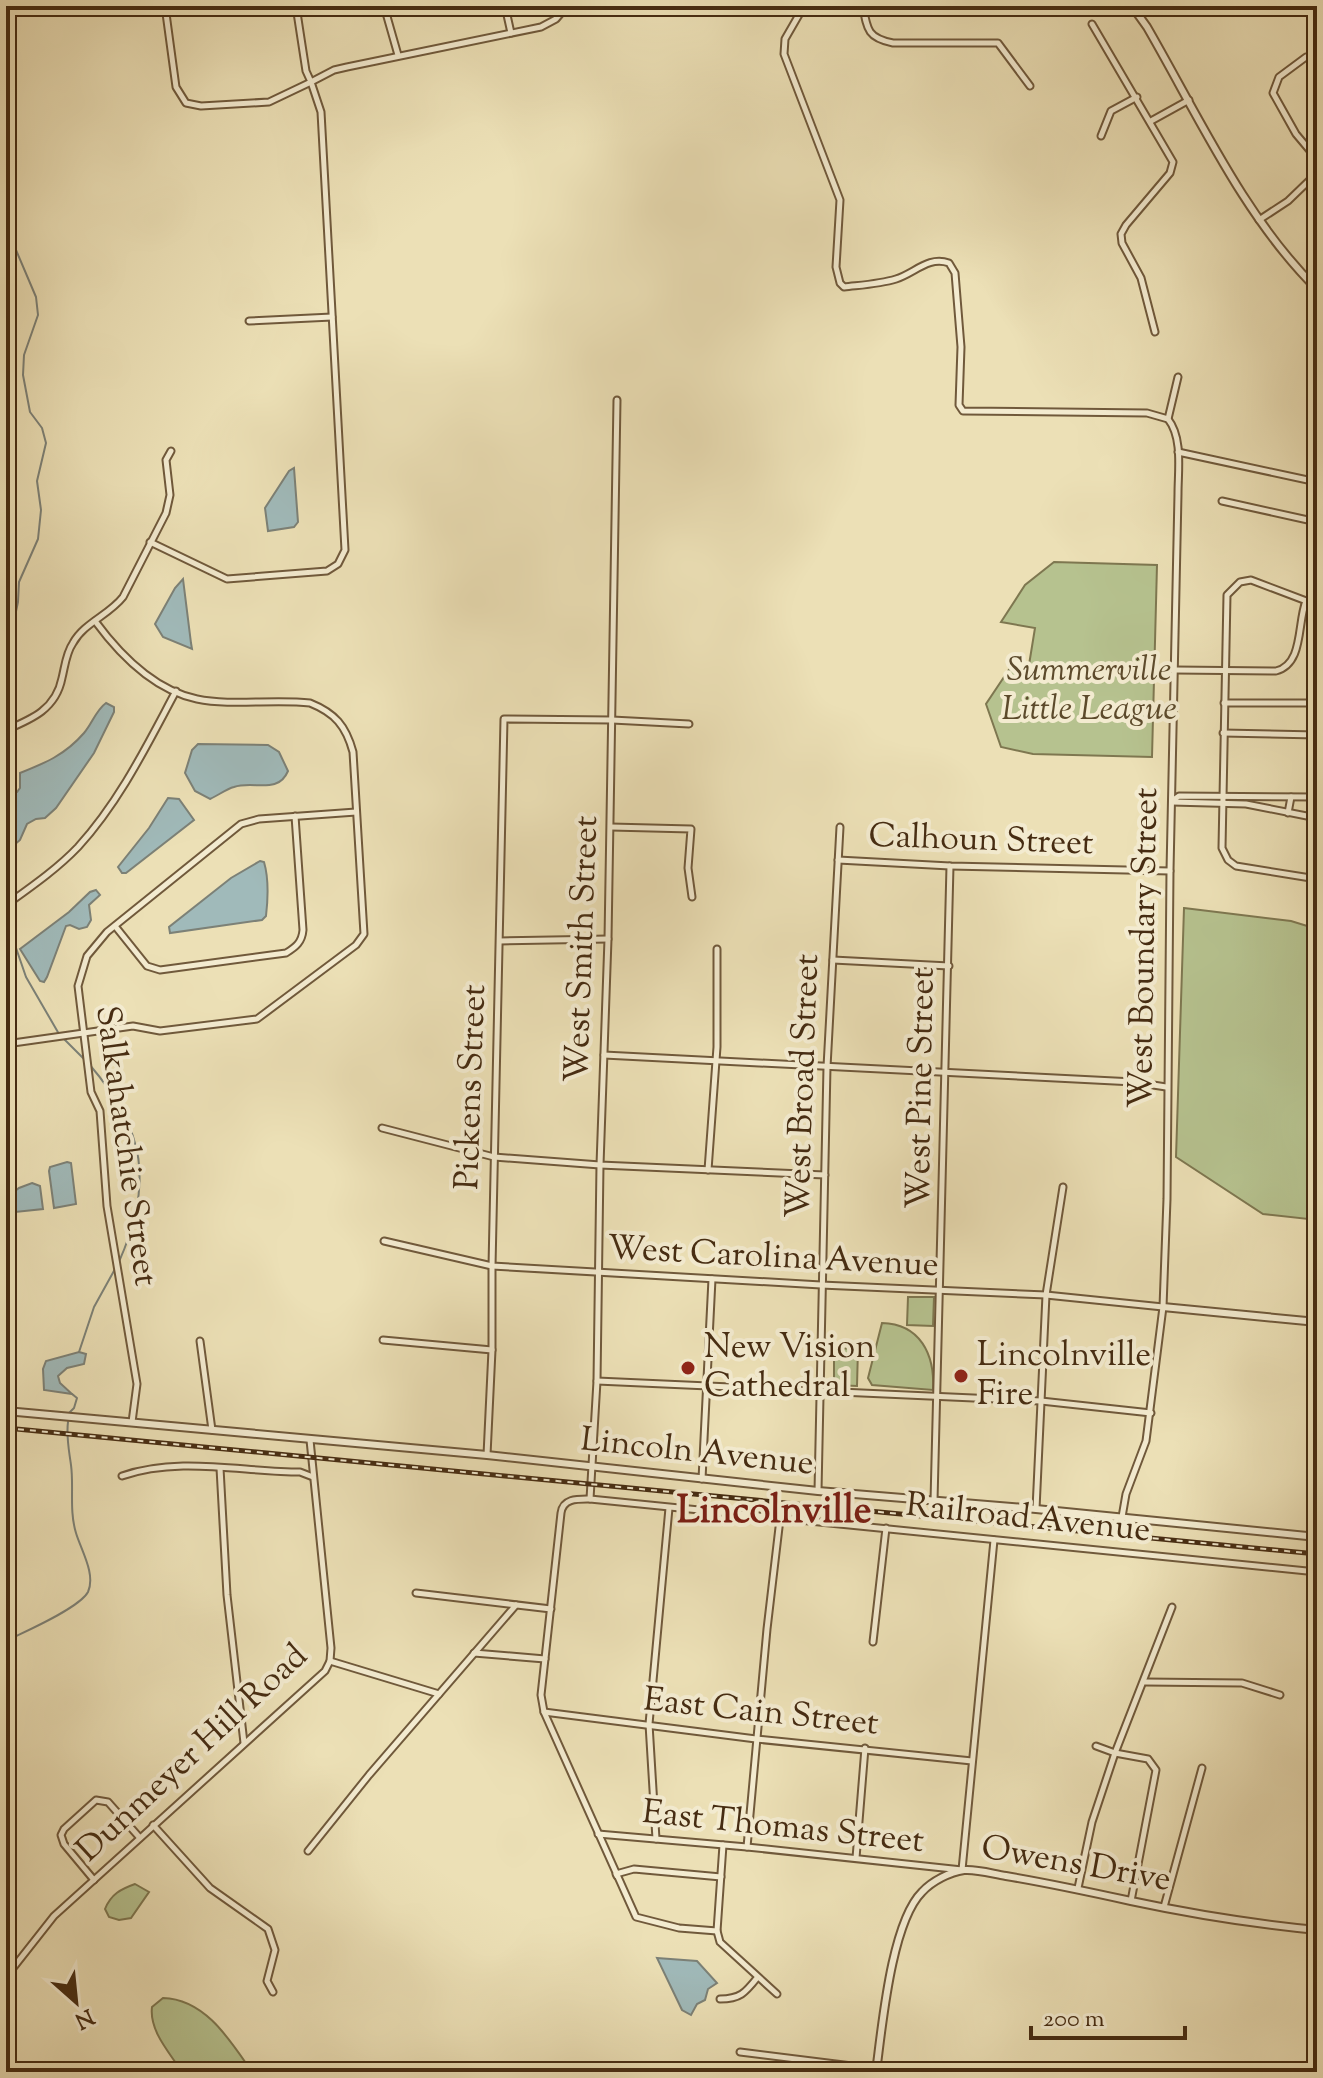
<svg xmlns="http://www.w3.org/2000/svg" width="1323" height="2078" viewBox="0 0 1323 2078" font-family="'Sorts Mill Goudy',serif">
<rect width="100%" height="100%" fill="#ece0b6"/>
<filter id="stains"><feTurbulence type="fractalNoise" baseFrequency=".0025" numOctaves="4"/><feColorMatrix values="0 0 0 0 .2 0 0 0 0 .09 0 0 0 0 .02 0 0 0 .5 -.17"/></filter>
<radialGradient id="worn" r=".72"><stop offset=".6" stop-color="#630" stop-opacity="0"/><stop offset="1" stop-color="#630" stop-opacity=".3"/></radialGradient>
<g fill="#b6c28f" stroke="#7e7750" stroke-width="2">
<polygon points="1054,562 1157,565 1152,757 1033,754 1001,747 986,704 1014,662 1028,671 1035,628 1001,622 1025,585"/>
<polygon points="1184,908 1291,921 1317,929 1317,1220 1263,1214 1176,1157"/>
<polygon points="908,1297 934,1297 933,1326 907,1325"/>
<path d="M 882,1323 C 920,1324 935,1354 933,1390 L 872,1385 L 868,1378 Z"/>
<polygon points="858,1348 857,1386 834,1385 834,1349"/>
<path d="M 135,1884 L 149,1892 L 131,1918 L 119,1920 L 109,1917 L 105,1909 C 111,1894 121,1889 135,1884 Z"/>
<path d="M 163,1998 C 205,1999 230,2040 252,2072 L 182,2072 C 170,2053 149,2031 152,2007 Z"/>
</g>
<g fill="#a0baba" stroke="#7c8177" stroke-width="2">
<polygon points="294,468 298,522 294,527 268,531 265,508 289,471"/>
<polygon points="183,579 191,643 192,649 163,637 155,624 175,588"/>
<path d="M 106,703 L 114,707 L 114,712 L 94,753 L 56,808 L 45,818 L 36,819 L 27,824 L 20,840 L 6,852 L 6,789 L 9,792 L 17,792 L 20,788 L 20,773 C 45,763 65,755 84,733 C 92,724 96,710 106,703 Z"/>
<path d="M 198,744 L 268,745 L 279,752 L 288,771 C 278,795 253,780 234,787 C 226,789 219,795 210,799 L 195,791 L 185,773 L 192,750 Z"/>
<polygon points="168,798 179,799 194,820 126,873 122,873 118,867 149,828"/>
<path d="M 260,861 L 264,862 C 269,879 268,899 266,916 L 262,920 L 170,933 L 169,927 L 231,878 Z"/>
<polygon points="96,890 100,895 89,905 91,920 87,927 79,929 70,925 66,926 47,977 44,982 40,981 20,949 69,912 90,892"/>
<polygon points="67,1162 71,1163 76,1204 54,1208 49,1171 50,1167"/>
<polygon points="32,1183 40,1186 43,1209 6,1213 6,1198 19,1188"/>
<polygon points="79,1352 86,1354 84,1364 67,1368 58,1376 60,1383 72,1394 44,1390 43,1369 46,1361"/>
<polygon points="657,1958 697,1961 717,1983 708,1989 705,2000 697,2004 691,2015 682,2010"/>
</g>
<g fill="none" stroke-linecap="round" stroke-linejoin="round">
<g stroke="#7c8177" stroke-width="2">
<polyline points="6,36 12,22 12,6"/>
<polyline points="6,198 15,224 16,250 36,297 38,315 24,355 23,375 30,412 42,428 46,443 37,481 41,510 38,539 19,582 18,602 6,658"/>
<polyline points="6,934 15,945 26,977 59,1034"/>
<polyline points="63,1038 84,1059"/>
<path d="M 89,1064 C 146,1130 154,1184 118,1264"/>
<polyline points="79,1352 94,1307 115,1269"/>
<polyline points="69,1413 74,1408 77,1398 72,1394"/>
<path d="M 6,1644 L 14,1637 C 31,1629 80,1607 88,1592 C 96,1574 81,1550 76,1533 C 69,1510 74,1487 71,1465 C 69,1450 66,1437 68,1422"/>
</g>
<g stroke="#70593b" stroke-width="9">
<g id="minor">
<polyline points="165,6 176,87 186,103 201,106 269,102 311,82 306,71 296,6"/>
<polyline points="384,6 398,55"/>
<polyline points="505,6 511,33"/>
<path d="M 804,6 L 785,39 L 784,54 L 840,200 L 836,267 L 840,283 L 844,287 C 861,285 880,284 896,279 C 915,273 928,256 949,263 L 955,273 L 961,347 L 959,405 L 963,411 L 1147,413 L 1168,419"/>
<path d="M 863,6 C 867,30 868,38 893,43 L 998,43 L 1030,86"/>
<polyline points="1092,24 1173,162 1170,173 1126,225 1121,234 1122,243 1141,278 1155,332"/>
<polyline points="1306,57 1279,77 1273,93 1296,134 1317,159"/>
<polyline points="1151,121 1189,100"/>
<polyline points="1101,136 1111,111 1137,97"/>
<polyline points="1259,220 1288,201 1317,173"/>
<polyline points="1311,283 1317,276"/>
<polyline points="249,321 332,317"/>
<polyline points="1178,452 1317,482"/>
<polyline points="1222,501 1317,522"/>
<polyline points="150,542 227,579 327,571 338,564 345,550 321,112 311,82 334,70 347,67 541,27 556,19 567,6"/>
<polyline points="1317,605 1251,580 1240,582 1227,595 1222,848 1228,860 1236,866 1317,879"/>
<path d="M 1175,670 L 1276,671 C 1304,664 1297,623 1306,601"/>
<polyline points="1224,703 1317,703"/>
<path d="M 6,730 C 32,719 56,709 62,678 C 65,666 66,653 73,643 C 84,623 109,615 123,597 L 166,513 L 170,495 L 166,460 L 171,451"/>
<polyline points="1223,733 1317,735"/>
<polyline points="1172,801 1179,796 1317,797"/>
<polyline points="1172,802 1246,804 1317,818"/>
<polyline points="1288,813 1291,797"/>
<polyline points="611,827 691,829 688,868 692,897"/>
<polyline points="838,860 950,866 1170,871"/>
<path d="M 6,905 C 31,887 57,869 78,847 C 120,801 147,745 176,691"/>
<path d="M 115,926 L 147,966 L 160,970 L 286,953 C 296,947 302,942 303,930 L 295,816"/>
<polyline points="500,941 608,939"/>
<polyline points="833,960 949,966"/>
<path d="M 6,1044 L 133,1026 L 160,1031 L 257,1019 L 356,945 L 364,934 L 353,752 C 346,726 335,713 310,703 C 274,699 231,706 197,699 C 154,690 120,655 95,621"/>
<polyline points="604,1055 1134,1082 1166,1087"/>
<polyline points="382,1128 494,1157 600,1165 825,1175"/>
<polyline points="708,1170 717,1047 717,949"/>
<polyline points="384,1241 492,1266 821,1285 1046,1295 1163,1307"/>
<polyline points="383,1340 492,1350"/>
<polyline points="200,1341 212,1430"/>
<polyline points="597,1381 1041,1401 1151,1413"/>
<polyline points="132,1422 137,1384 107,1206 100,1111 91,1092 78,986 87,956 107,932 241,824 259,819 356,812"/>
<polyline points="487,1455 492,1350 492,1266 504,719 612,720 689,724"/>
<polyline points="220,1468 227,1595 244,1743"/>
<path d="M 122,1476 C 179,1456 242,1472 300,1472 L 313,1477"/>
<polyline points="702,1479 712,1279"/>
<polyline points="818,1491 827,1067 840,827"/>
<polyline points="590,1499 597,1381 600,1165 608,939 617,400"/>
<polyline points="934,1501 950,866"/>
<polyline points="1036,1509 1046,1295 1063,1187"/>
<path d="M 1122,1517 L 1126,1494 L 1146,1441 L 1163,1307 L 1167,1199 L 1170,871 L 1178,494 C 1178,470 1183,438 1168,419 L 1178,377"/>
<polyline points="416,1593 551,1609"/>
<polyline points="873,1642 886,1528"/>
<polyline points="474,1653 545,1659"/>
<polyline points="330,1661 439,1694"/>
<polyline points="1145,1682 1242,1683 1280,1695"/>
<polyline points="544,1712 756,1739 972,1761"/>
<polyline points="1096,1746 1115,1753 1148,1759 1156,1770 1131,1901"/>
<polyline points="153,1825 210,1888 268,1929 275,1950 267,1981 273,1992"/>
<polyline points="598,1834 747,1847 962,1870 994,1540"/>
<polyline points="656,1839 649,1724 669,1508"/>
<polyline points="723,1845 717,1931 720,1942 777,1994"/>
<polyline points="747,1847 767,1629 780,1519"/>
<polyline points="308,1851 369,1775 516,1605"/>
<polyline points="856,1858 865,1748"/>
<polyline points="617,1876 616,1874 634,1869 721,1877"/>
<polyline points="94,1880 64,1844 61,1835 64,1829 96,1800 108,1802 140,1838"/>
<polyline points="1078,1888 1092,1822 1115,1753 1172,1607"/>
<polyline points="1164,1907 1202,1768"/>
<path d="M 717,1931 L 679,1928 L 636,1917 L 544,1712 L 541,1695 L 561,1513 C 563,1498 578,1499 590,1499 L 1317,1572"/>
<polyline points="6,1977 54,1916 325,1671 330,1661 331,1648 310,1440"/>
<path d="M 720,1999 C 740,1999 745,1993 757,1978"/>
<polyline points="740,2052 876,2069"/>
</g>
</g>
<g stroke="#70593b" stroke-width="10">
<g id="tertiary">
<path d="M 1132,6 L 1147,27 C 1198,115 1244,217 1317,289"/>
<polyline points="1163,1307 1317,1322"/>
<polyline points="6,1411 487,1455 818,1491 1036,1509 1317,1537"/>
<path d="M 876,2072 C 882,2028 891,1923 922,1892 C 932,1881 950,1872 964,1870 C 978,1869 993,1874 1006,1876 C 1048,1883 1090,1892 1131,1901 C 1192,1914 1255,1924 1317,1930"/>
</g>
</g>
<use href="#minor" stroke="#f3ebd0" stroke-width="5"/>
<use href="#tertiary" stroke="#f3ebd0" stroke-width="6"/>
<g stroke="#462c12" stroke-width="5">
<polyline id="rail" points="6,1428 1317,1554"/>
</g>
<use href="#rail" stroke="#f3ebd0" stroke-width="2" stroke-dasharray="6" stroke-linecap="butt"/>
</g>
<g fill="#8f2418" stroke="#f3ebd0" stroke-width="3">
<circle cx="688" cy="1368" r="8"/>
<circle cx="961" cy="1376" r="8"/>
</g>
<g text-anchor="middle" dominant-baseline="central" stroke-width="8" stroke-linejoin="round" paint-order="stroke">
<g font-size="34" font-style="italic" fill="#5c4a2b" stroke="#f3ebd0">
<text x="1089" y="671">Summerville<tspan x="1089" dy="39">Little League</tspan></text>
</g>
<g font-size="34" fill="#462c12" stroke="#f3ebd0">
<text transform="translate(981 841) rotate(2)">Calhoun Street</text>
<text transform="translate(1145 948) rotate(-89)">West Boundary Street</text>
<text transform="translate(583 949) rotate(-88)">West Smith Street</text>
<text transform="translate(804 1086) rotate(-88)">West Broad Street</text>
<text transform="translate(472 1087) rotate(-88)">Pickens Street</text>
<text transform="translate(922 1088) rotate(-89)">West Pine Street</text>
<text transform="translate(125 1146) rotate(82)">Salkahatchie Street</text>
<text transform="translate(773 1258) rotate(3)">West Carolina Avenue</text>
<text transform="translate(697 1453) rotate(6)">Lincoln Avenue</text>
<text transform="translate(1028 1519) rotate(6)">Railroad Avenue</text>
<text transform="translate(761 1713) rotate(6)">East Cain Street</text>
<text transform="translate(193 1754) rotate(-43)">Dunmeyer Hill Road</text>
<text transform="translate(783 1828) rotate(6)">East Thomas Street</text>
<text transform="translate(1076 1865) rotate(10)">Owens Drive</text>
</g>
<g font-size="34" fill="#462c12" stroke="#f3ebd0" text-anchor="start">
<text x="704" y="1348">New Vision<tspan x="704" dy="39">Cathedral</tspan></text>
<text x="977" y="1356">Lincolnville<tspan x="977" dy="39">Fire</tspan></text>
</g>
<g font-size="38" font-weight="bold" fill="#7a1f14" stroke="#f3ebd0">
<text x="774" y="1513">Lincolnville</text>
</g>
</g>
<rect width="1323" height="2078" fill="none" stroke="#ece0b6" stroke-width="32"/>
<rect x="8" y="8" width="1307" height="2062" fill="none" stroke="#462c12" stroke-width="4"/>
<rect x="16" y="16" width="1291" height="2046" fill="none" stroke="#462c12" stroke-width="2"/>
<g transform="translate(76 2002) rotate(153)" stroke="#f3ebd0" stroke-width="6" paint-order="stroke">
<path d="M0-6L14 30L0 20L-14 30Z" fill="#462c12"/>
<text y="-12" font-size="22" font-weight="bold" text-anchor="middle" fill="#462c12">N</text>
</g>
<path d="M1031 2026v12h154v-12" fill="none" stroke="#462c12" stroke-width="4"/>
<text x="1043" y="2026" font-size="24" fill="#462c12" stroke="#f3ebd0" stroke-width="6" paint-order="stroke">200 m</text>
<rect width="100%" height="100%" filter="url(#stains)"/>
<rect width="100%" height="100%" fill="url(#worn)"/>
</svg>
